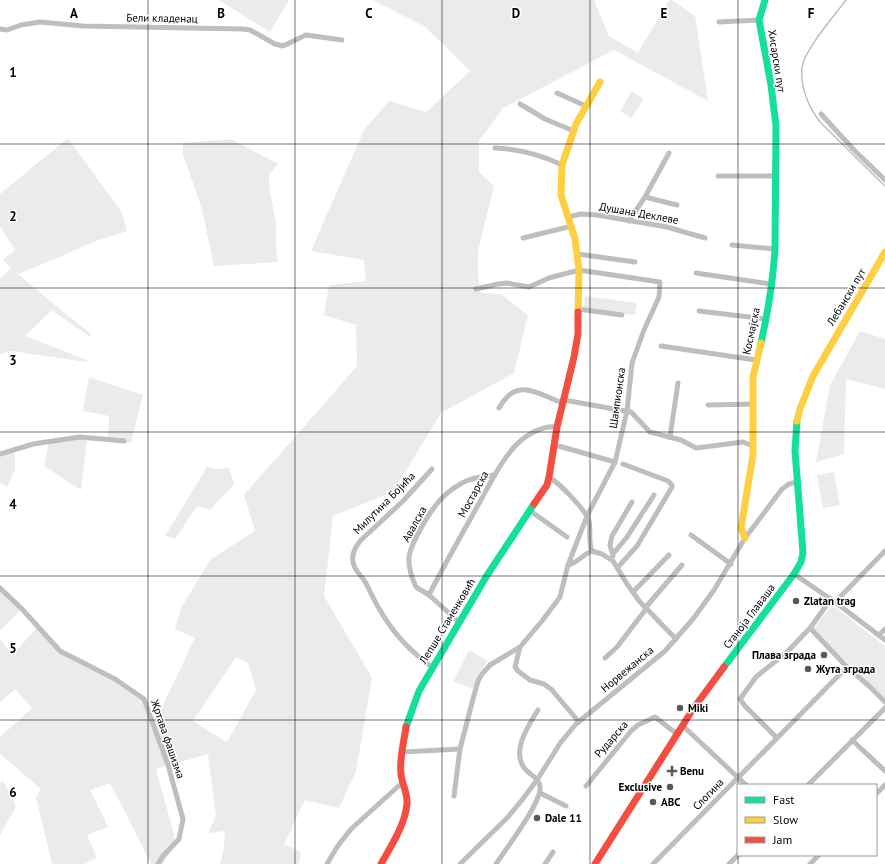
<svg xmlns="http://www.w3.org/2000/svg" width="885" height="864" viewBox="0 0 885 864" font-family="'PT Sans',sans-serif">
<rect width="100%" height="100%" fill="#fff"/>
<g fill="#ebebeb" fill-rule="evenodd">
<polygon points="219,0 289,0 270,32"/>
<path d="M 373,0 L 594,0 L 609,36 L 638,53 L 669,0 L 672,0 L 695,16 L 708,101 L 614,50 L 503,108 L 479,141 L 479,172 L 494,186 L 478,251 L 478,277 L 481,293 L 501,294 L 528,315 L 514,373 L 441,413 L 393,492 L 333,516 L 324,596 L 372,678 L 356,771 L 339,808 L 305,800 L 284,844 L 301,852 L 299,864 L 220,864 L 224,848 L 225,831 L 208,833 L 216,816 L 208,754 L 156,769 L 174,834 L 175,844 L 163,864 L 151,864 L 110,783 L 90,790 L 108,827 L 87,835 L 97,858 L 84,864 L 52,864 L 36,797 L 41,789 L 0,754 L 0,737 L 32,708 L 15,689 L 0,702 L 0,638 L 12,655 L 38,627 L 60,651 L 115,679 L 144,699 L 154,724 L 195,638 L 175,629 L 181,608 L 210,560 L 255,531 L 244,495 L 357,366 L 356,325 L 324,315 L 329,285 L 366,281 L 364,260 L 311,251 L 364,130 L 389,101 L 426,112 L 470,71 L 424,26 ZM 236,657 L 248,663 L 256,690 L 227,742 L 193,721 Z"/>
<polygon points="632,91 644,99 631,118 620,111"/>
<polygon points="68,138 122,213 127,231 93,242 55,259 18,274 56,306 91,334 90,337 52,310 25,336 87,360 87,362 11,351 0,354 0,279 11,268 3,260 15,250 0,226 0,194"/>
<polygon points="231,139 278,164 269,175 269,186 276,224 276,250 278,262 214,266 202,209 183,154 183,143"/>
<polygon points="585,296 637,303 635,315 584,308"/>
<polygon points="860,331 885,339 885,389 846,379 844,454 816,462 830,385"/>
<polygon points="89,377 143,395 131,443 108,440 109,416 83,411"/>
<polygon points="87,438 81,490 44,466 49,441"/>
<polygon points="15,449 15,469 7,487 0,482 0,454"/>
<polygon points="207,467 219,469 229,468 234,484 210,510 197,506 175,539 165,536"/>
<polygon points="834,472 840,505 823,508 817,475"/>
<polygon points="0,588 22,609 0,630"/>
<polygon points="832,605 885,646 885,699 813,629"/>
<polygon points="469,650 488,661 479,673 473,689 453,681"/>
<polygon points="3,781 16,806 0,835 0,783"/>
</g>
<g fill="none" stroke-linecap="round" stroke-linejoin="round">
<path stroke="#bebebe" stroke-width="1.5" d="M 846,0 C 835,15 805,49 802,67 C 800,87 809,107 820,122 L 885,186"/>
<g stroke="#bebebe" stroke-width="5">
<polyline points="719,22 759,20"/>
<polyline points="0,29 7,30 21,25 40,22 83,26 243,29 250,30 275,44 283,46 306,35 342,40"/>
<polyline points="557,93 586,106"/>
<polyline points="520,104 545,119 574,131"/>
<polyline points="821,114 854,150 885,180"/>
<path d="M 495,148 C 517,149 541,155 562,165"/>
<polyline points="718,176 776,176"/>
<polyline points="645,197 677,205"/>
<polyline points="568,217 581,214 597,215 667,227 705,238"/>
<polyline points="629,221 645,197 669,153"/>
<polyline points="523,238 572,226"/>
<polyline points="732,245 775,249"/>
<polyline points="578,254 635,262"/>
<polyline points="696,273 771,284"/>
<polyline points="578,309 622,315"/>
<polyline points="699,311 766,319"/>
<polyline points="661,346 756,360"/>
<polyline points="564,400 631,412 650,432 681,440 696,448 743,442 753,446"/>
<polyline points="708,405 753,404"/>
<path d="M 499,408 C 517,376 537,394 563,403"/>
<polyline points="670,437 678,383"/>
<polyline points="555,445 615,462"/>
<polyline points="0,454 33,444 80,437 124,441"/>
<path d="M 432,469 L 403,501 L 361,540 C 356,546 351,554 353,562 C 354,570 360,574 364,580 C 370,590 374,601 380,610 C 393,633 411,652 432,667"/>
<path d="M 549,477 C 559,483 586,510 589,521 C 591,530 588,542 592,551 L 602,554 L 613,561 L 627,584 L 640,602 L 676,639"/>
<polyline points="529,510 567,537"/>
<polyline points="691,535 731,564"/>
<polyline points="613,554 627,537 654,495"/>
<polyline points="613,556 610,545 612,536 632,502"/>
<path d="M 568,565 C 578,563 583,554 592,551"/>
<polyline points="618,567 637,546 672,487 672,485 668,481 623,464"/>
<polyline points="794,574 835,602 885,640"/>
<polyline points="0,588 22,609 60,651 115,679 144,699 168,765 183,819 179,839 163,856 158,864"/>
<polyline points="633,592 669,555"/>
<path d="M 429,595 C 444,565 461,536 477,507 C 489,486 500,462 516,445 C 526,435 542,425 557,427"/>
<polyline points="835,602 885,551"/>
<polyline points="645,608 682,565"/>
<path d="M 460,623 L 429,595 L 416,587 C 412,579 408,566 409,557 C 410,545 428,515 436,505 C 442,497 453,488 462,483 C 471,478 484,476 495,475"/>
<polyline points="810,628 831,599"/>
<polyline points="879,635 885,629"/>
<polyline points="520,647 515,667 518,671 530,680 544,684 551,689 579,722"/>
<polyline points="605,658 617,647 646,609"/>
<polyline points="683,726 746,785"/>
<polyline points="777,738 745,706 740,699 756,677 787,652 810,628 847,667 869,686 885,702"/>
<polyline points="852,740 885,771"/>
<polyline points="402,752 460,749"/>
<polyline points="808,785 885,708"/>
<polyline points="586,786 631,731 638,725 655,717 677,734"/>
<polyline points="540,793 566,806"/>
<polyline points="876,794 885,785"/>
<polyline points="454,796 460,749 473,699 478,681 482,674 490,665 520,647 542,621 560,597 568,565 587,516 615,462 627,411 632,363 644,330 659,297 660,282 579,270 549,278 529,287 507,283 498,284 476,289"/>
<polyline points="327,864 337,847 351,829 403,782"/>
<polyline points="460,864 508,817 522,800 537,780 561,742 576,724 665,651 693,619 714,590 745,538 782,489 789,484 797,482"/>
<path d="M 496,864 C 505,850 542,802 540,787 C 540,779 532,776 527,771 C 509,754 528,726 538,710"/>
<polyline points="545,864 553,852"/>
<polyline points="653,864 847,667"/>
<polyline points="729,864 738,855"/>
<polyline points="810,864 819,855"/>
</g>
<g stroke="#16e098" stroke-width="7">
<path d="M 761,343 C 768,312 773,281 775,249 L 776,126 L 771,85 L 759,20 L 765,0"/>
<polyline points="724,667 794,574 801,562 803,553 795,451 797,421"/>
<polyline points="406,727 419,691 486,577 534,504"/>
</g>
<g stroke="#ffcf43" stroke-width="7">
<polyline points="578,312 579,270 575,239 561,195 562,165 576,124 600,82"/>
<polyline points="797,421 800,409 813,376 885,252"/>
<polyline points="745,538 741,528 753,455 753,377 761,343"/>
</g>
<g stroke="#f24e42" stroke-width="7">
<polyline points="534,504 547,485 549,477 557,427 574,357 578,334 578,312"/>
<path d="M 381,864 C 391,846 405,825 407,804 C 408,794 402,784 401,774 C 399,759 404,742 406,727"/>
<polyline points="595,864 693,709 724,667"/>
</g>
</g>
<path fill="none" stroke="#000" stroke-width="1" stroke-opacity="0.55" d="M 148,0 L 148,864M 295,0 L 295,864M 442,0 L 442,864M 590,0 L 590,864M 738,0 L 738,864M 0,144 L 885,144M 0,288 L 885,288M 0,432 L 885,432M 0,576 L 885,576M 0,720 L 885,720"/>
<g fill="#595959" stroke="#fff" stroke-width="1.5">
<circle cx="796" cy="601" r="4"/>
<circle cx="824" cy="655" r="4"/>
<circle cx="808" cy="669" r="4"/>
<circle cx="680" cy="708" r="4"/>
<path d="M670 765h4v4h4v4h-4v4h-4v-4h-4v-4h4z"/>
<circle cx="670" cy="787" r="4"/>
<circle cx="653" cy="802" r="4"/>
<circle cx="537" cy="818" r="4"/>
</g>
<g text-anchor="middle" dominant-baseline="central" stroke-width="3" stroke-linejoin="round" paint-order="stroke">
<g font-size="11" fill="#000" stroke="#fff">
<text transform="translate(162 18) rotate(1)">Бели кладенац</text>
<text transform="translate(777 61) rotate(81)">Хисарски пут</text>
<text transform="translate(639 213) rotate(10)">Душана Деклеве</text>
<text transform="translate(846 297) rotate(-59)">Лебански пут</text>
<text transform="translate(751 331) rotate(-78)">Космајска</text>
<text transform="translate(617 398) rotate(-82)">Шампионска</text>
<text transform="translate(473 494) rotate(-61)">Мостарска</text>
<text transform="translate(384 503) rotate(-45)">Милутина Бојића</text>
<text transform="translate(414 524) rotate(-61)">Авалска</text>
<text transform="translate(749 616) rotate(-53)">Станоја Главаша</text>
<text transform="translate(447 621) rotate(-59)">Лепше Стаменковић</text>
<text transform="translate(627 669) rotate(-40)">Норвежанска</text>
<text transform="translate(168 739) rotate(71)">Жртава фашизма</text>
<text transform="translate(611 739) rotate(-49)">Рударска</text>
<text transform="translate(708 794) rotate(-46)">Слогина</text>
</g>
<g font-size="11" font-weight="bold" fill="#000" stroke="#fff" text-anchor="start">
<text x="804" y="601">Zlatan trag</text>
<text x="816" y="655" text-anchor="end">Плава зграда</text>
<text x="816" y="669">Жута зграда</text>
<text x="688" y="708">Miki</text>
<text x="680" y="771">Benu</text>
<text x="662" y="787" text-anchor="end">Exclusive</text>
<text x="661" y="802">ABC</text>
<text x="545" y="818">Dale 11</text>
</g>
</g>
<g font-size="13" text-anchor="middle" font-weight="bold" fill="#000" stroke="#fff" stroke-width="3" stroke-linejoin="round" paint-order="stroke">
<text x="74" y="18">A</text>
<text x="221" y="18">B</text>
<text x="369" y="18">C</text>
<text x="516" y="18">D</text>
<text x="664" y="18">E</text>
<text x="811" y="18">F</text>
<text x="13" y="77">1</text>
<text x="13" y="221">2</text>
<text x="13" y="365">3</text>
<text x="13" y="509">4</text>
<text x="13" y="653">5</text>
<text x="13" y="797">6</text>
</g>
<rect x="737" y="784" width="140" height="72" fill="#ffffff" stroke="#999999"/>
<rect x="745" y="797" width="20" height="6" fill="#16e098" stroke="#999999"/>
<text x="773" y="804" font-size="12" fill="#000000">Fast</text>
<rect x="745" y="817" width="20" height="6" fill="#ffcf43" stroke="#999999"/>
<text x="773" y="824" font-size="12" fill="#000000">Slow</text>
<rect x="745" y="837" width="20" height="6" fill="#f24e42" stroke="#999999"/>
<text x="773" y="844" font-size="12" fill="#000000">Jam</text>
</svg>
